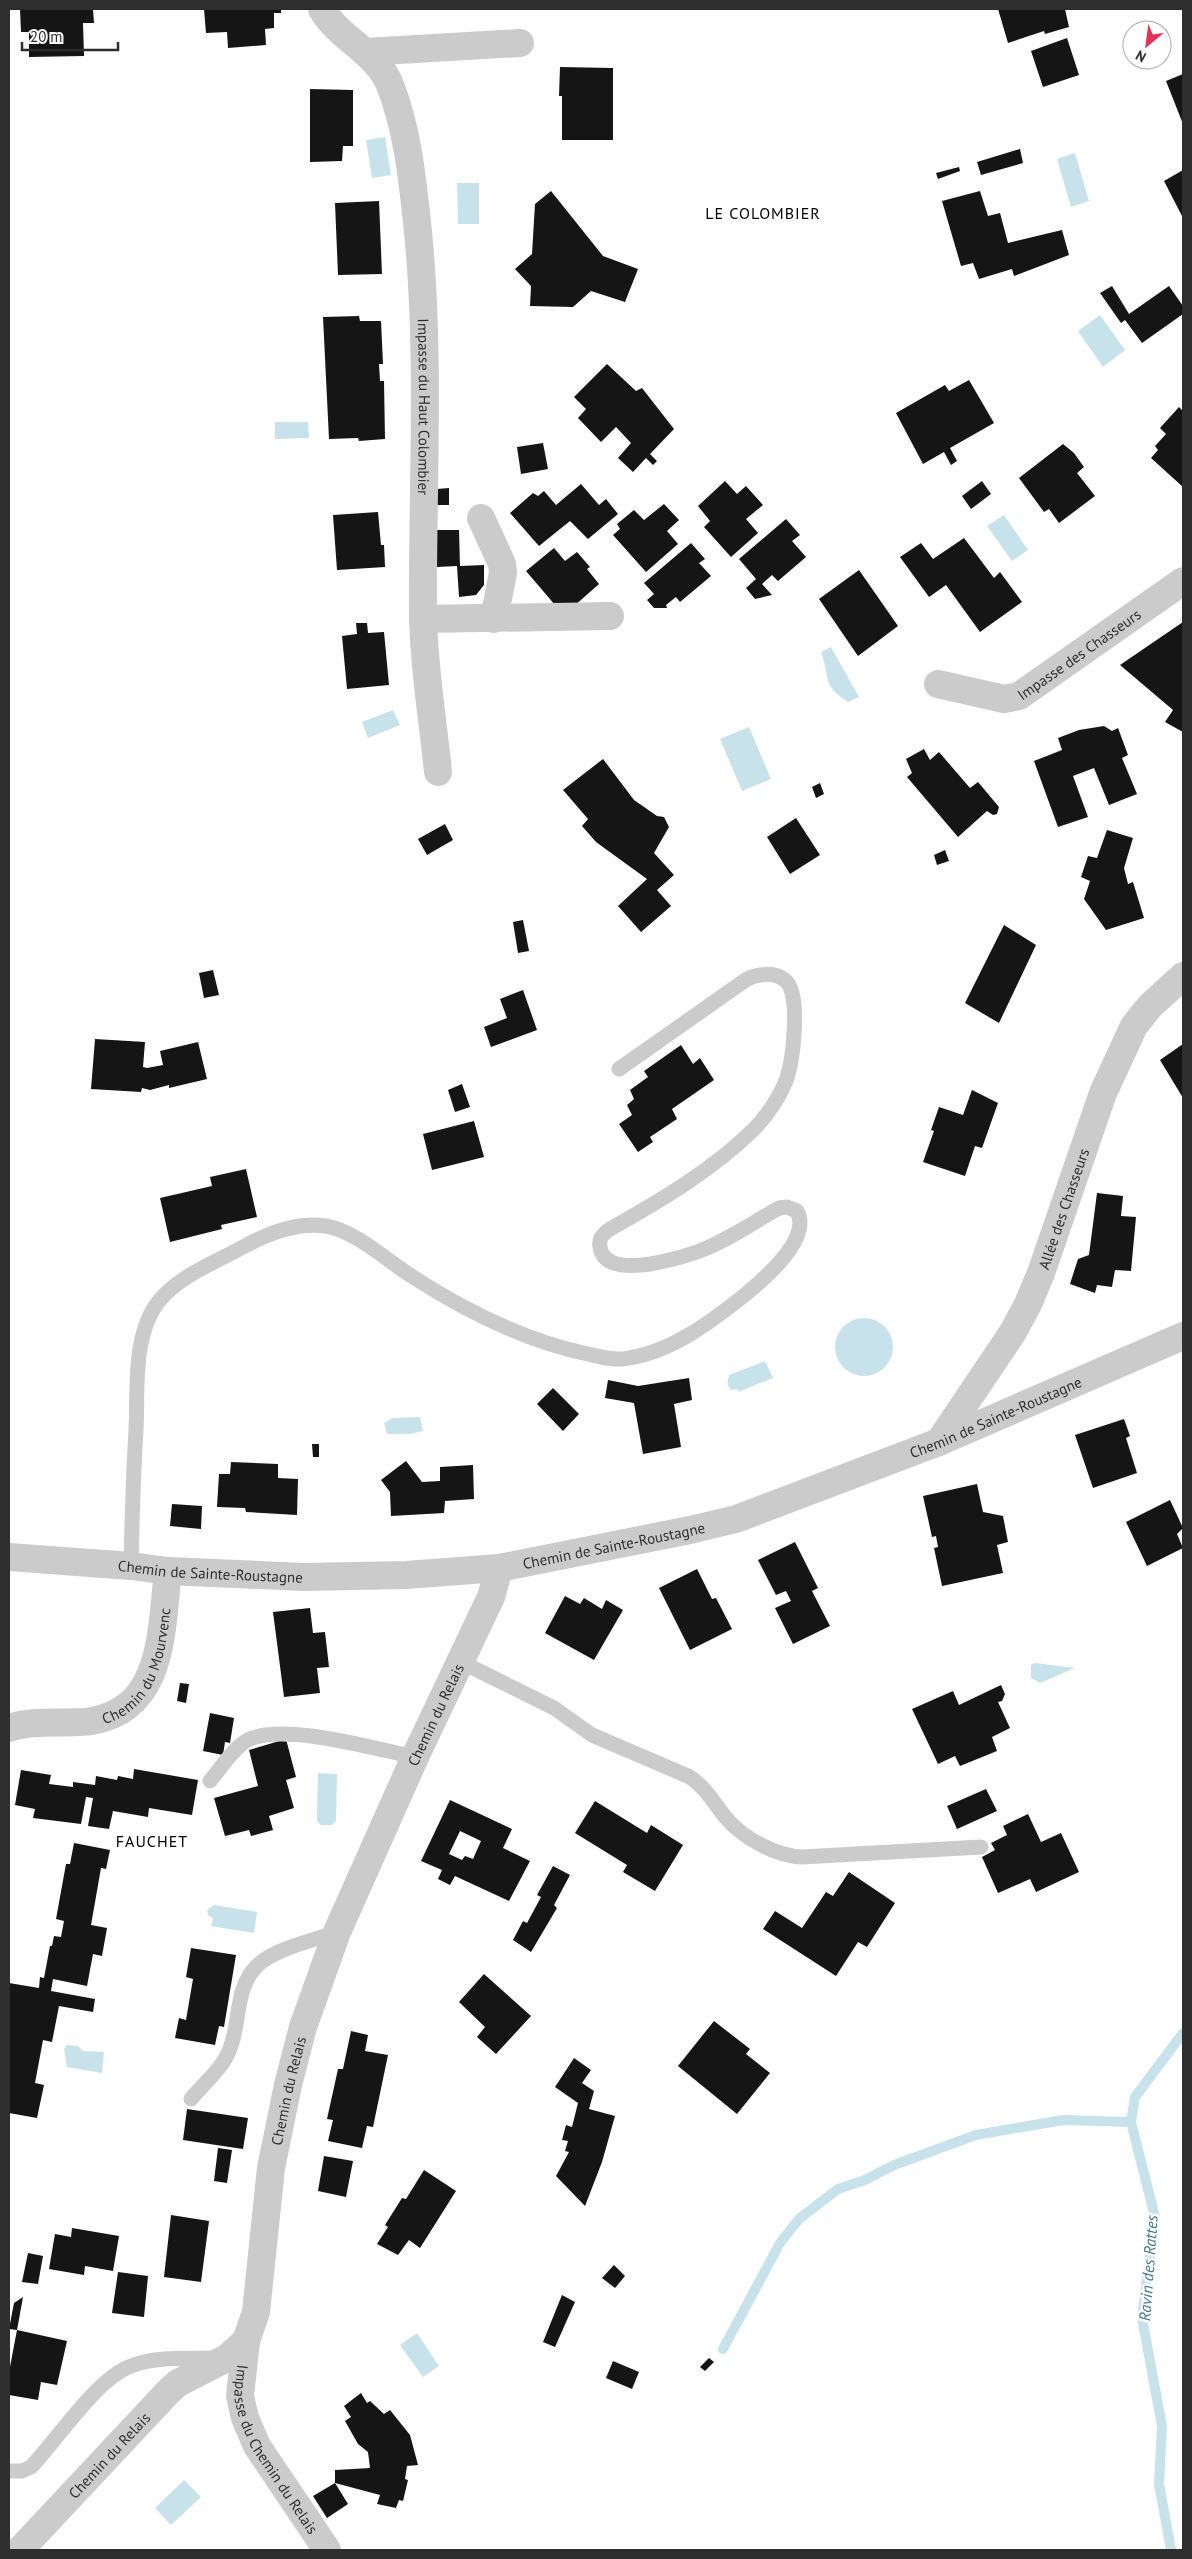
<svg xmlns="http://www.w3.org/2000/svg" width="1192" height="2559" viewBox="0 0 1192 2559" font-family="'PT Sans',sans-serif">
<rect width="100%" height="100%" fill="#fff"/>
<g fill="#c8e2eb">
<polygon points="385,137 391,175 372,178 366,140"/>
<polygon points="1075,153 1089,201 1071,207 1057,159"/>
<polygon points="457,183 479,183 479,224 458,224"/>
<polygon points="1100,315 1125,350 1103,367 1078,331"/>
<polygon points="275,422 308,422 309,438 275,439"/>
<polygon points="1004,515 1028,550 1012,561 987,526"/>
<path d="M 831,647 L 859,697 L 848,702 C 822,686 830,677 821,652 Z"/>
<polygon points="393,710 400,725 368,738 362,722"/>
<polygon points="749,727 771,779 742,791 720,739"/>
<circle cx="864" cy="1347" r="29"/>
<path d="M 765,1361 L 773,1378 L 738,1392 L 738,1389 L 731,1390 C 725,1384 728,1382 729,1375 Z"/>
<polygon points="420,1417 423,1431 410,1434 387,1434 384,1423 393,1418"/>
<polygon points="1035,1663 1075,1668 1040,1683 1031,1678 1031,1665"/>
<polygon points="318,1773 337,1774 336,1821 332,1825 321,1825 317,1821"/>
<polygon points="214,1905 257,1912 254,1933 211,1926 213,1919 208,1915 207,1910"/>
<polygon points="67,2045 78,2046 83,2051 104,2052 102,2073 67,2067 64,2049"/>
<polygon points="417,2333 439,2366 423,2377 400,2345"/>
<polygon points="184,2480 201,2497 171,2525 155,2508"/>
</g>
<g fill="none" stroke-linecap="round" stroke-linejoin="round">
<g stroke="#c8e2eb" stroke-width="10">
<polyline points="723,2349 780,2243 799,2219 838,2189 865,2180 894,2165 976,2135 1063,2120 1131,2122"/>
<polyline points="1171,2550 1159,2484 1162,2426 1142,2318 1155,2217 1131,2122 1135,2097 1183,2033"/>
</g>
</g>
<g fill="#151515" fill-rule="evenodd">
<polygon points="20,9 93,9 94,23 83,23 84,56 29,57 29,32 21,32"/>
<polygon points="204,9 281,9 281,13 274,13 274,28 265,29 266,45 228,48 227,32 206,33"/>
<polygon points="998,9 1065,9 1069,27 1045,34 1044,31 1008,43"/>
<polygon points="1067,38 1079,75 1043,87 1031,51"/>
<polygon points="560,67 613,68 613,140 562,140 562,96 559,96"/>
<polygon points="1183,74 1183,124 1166,81"/>
<polygon points="310,89 353,90 353,146 343,146 342,161 310,162"/>
<polygon points="1020,149 1023,163 981,175 977,162"/>
<polygon points="959,167 960,171 938,179 936,173"/>
<polygon points="1183,170 1183,218 1164,181"/>
<polygon points="551,191 603,256 638,269 625,302 591,291 573,307 530,306 531,286 515,269 532,254 535,204"/>
<polygon points="980,191 988,216 1000,213 1008,243 1062,230 1069,255 1014,276 1012,269 979,279 973,263 961,266 942,201"/>
<polygon points="379,201 382,274 338,275 335,203"/>
<polygon points="1112,286 1129,314 1169,286 1183,306 1183,314 1142,343 1125,320 1121,323 1100,293"/>
<polygon points="359,316 360,321 381,321 383,364 379,364 380,381 384,381 385,439 359,441 358,438 329,439 323,317"/>
<polygon points="607,364 636,391 642,388 674,429 650,454 657,461 653,465 646,458 633,472 618,458 631,443 616,427 601,442 578,418 586,409 574,397"/>
<polygon points="969,380 994,423 950,448 957,461 951,465 944,452 923,464 896,413 945,385 949,391"/>
<polygon points="1179,407 1183,411 1183,487 1151,458 1158,450 1155,446 1166,434 1160,428"/>
<polygon points="543,443 548,469 521,474 517,447"/>
<polygon points="1063,444 1074,453 1084,467 1077,473 1095,496 1059,523 1049,509 1044,512 1019,478"/>
<polygon points="725,481 737,494 746,486 763,505 746,519 758,533 731,557 704,527 710,521 698,506"/>
<polygon points="982,481 991,494 971,509 962,496"/>
<polygon points="581,484 599,505 606,499 618,514 588,539 570,521 539,546 510,513 533,493 538,496 544,491 556,505"/>
<polygon points="449,488 449,505 437,505 437,489"/>
<polygon points="664,504 679,520 667,531 678,544 646,572 613,535 620,529 617,524 634,510 644,520"/>
<polygon points="378,512 381,545 384,545 385,567 337,570 333,515"/>
<polygon points="786,519 800,535 792,541 806,557 778,581 772,575 762,584 772,595 755,599 746,588 756,579 739,559"/>
<polygon points="436,530 459,530 460,566 484,565 484,585 476,595 459,597 457,566 437,567"/>
<polygon points="964,538 994,578 1000,572 1022,602 980,632 946,585 929,597 900,557 921,543 933,559"/>
<polygon points="691,543 705,559 699,563 711,576 680,602 676,597 666,605 667,608 654,608 647,600 654,594 644,583"/>
<polygon points="554,548 565,561 577,552 590,567 587,569 599,584 573,607 561,612 526,571"/>
<polygon points="859,570 898,626 858,656 819,599"/>
<polygon points="1183,622 1183,732 1165,722 1173,710 1120,665"/>
<polygon points="356,623 367,623 368,633 384,632 389,685 347,689 342,636 357,634"/>
<polygon points="1104,726 1112,731 1118,728 1128,755 1122,758 1137,794 1109,805 1094,768 1073,776 1088,817 1058,827 1034,761 1062,750 1058,738 1079,730"/>
<polygon points="924,749 930,760 939,752 970,788 978,782 999,807 997,814 993,815 987,811 958,837 907,777 912,773 906,759"/>
<polygon points="603,759 634,800 657,816 664,817 669,827 654,853 674,875 657,890 671,906 641,932 618,906 647,879 596,842 582,826 588,819 563,790"/>
<polygon points="820,783 824,794 816,798 812,787"/>
<polygon points="796,818 820,855 790,874 767,837"/>
<polygon points="445,824 453,840 427,855 418,839"/>
<polygon points="1107,830 1133,838 1124,868 1128,884 1133,882 1144,918 1106,930 1084,899 1090,881 1081,877 1088,856 1097,858"/>
<polygon points="945,850 949,861 937,865 934,855"/>
<polygon points="523,920 529,951 518,953 513,922"/>
<polygon points="1004,925 1036,945 999,1023 965,1003"/>
<polygon points="213,970 219,995 204,998 199,973"/>
<polygon points="523,990 537,1030 491,1047 484,1027 507,1018 500,999"/>
<polygon points="95,1039 145,1042 143,1067 147,1068 163,1065 160,1051 198,1042 207,1079 169,1088 169,1085 150,1090 142,1088 141,1092 91,1089"/>
<polygon points="1183,1044 1183,1098 1160,1060"/>
<polygon points="681,1045 693,1064 700,1058 714,1080 672,1109 677,1119 650,1137 653,1142 638,1152 619,1124 632,1115 627,1105 634,1099 630,1090 648,1077 644,1071"/>
<polygon points="462,1084 470,1107 455,1112 448,1090"/>
<polygon points="972,1090 998,1103 982,1148 975,1146 965,1176 923,1162 934,1131 931,1130 939,1107 963,1115"/>
<polygon points="474,1121 484,1157 432,1170 423,1134"/>
<polygon points="246,1169 257,1217 221,1225 222,1229 170,1242 160,1198 212,1186 210,1177"/>
<polygon points="1097,1193 1123,1196 1121,1216 1136,1217 1131,1271 1115,1270 1112,1287 1097,1285 1095,1293 1070,1284 1078,1259 1089,1255"/>
<polygon points="689,1378 692,1400 674,1404 681,1447 643,1454 634,1403 605,1398 608,1380 638,1386"/>
<polygon points="553,1388 579,1414 563,1431 537,1404"/>
<polygon points="1124,1419 1130,1436 1126,1438 1137,1473 1093,1488 1075,1435"/>
<polygon points="312,1444 319,1444 319,1457 313,1457"/>
<polygon points="406,1461 422,1482 440,1481 440,1467 473,1465 474,1499 445,1501 444,1513 391,1516 390,1492 381,1480"/>
<polygon points="231,1462 278,1464 278,1478 298,1479 297,1515 246,1512 245,1508 217,1507 219,1474 230,1474"/>
<polygon points="977,1484 983,1512 1003,1516 1008,1542 997,1545 1003,1573 942,1586 934,1548 938,1547 936,1536 932,1537 923,1496"/>
<polygon points="1170,1500 1183,1528 1177,1534 1183,1548 1147,1566 1126,1522"/>
<polygon points="172,1504 202,1506 201,1529 170,1526"/>
<polygon points="795,1542 818,1588 812,1591 830,1626 793,1644 775,1608 791,1601 786,1591 776,1595 758,1560"/>
<polygon points="697,1569 712,1599 716,1598 732,1629 690,1650 659,1588"/>
<polygon points="565,1596 580,1604 584,1598 602,1609 606,1600 623,1610 594,1660 545,1633"/>
<polygon points="310,1608 313,1633 325,1632 329,1667 317,1668 320,1693 284,1697 273,1612"/>
<polygon points="180,1683 189,1684 186,1703 177,1701"/>
<polygon points="1001,1685 1005,1694 1002,1701 998,1702 1010,1728 992,1737 997,1751 960,1766 955,1756 938,1764 912,1709 953,1691 959,1705"/>
<polygon points="210,1713 234,1718 230,1743 225,1742 223,1755 203,1751"/>
<polygon points="286,1739 296,1777 286,1780 294,1808 269,1816 273,1830 251,1836 249,1830 225,1836 214,1798 258,1786 249,1750"/>
<polygon points="134,1769 198,1780 192,1815 149,1808 148,1817 113,1811 109,1829 88,1826 93,1798 86,1797 81,1824 33,1818 35,1809 15,1805 21,1770 51,1775 49,1784 73,1787 73,1782 95,1785 96,1776 117,1780 118,1776 133,1779"/>
<polygon points="986,1789 997,1811 957,1829 947,1806"/>
<path d="M 450,1800 L 512,1829 L 503,1848 L 530,1861 L 509,1901 L 455,1876 L 450,1885 L 438,1879 L 442,1870 L 421,1861 ZM 460,1831 L 481,1841 L 473,1859 L 465,1856 L 462,1860 L 449,1854 Z"/>
<polygon points="595,1801 647,1833 651,1825 683,1845 655,1891 623,1872 627,1865 575,1833"/>
<polygon points="1028,1814 1041,1842 1061,1833 1079,1872 1036,1892 1030,1879 998,1893 982,1857 995,1850 991,1843 1007,1835 1003,1826"/>
<polygon points="74,1843 110,1850 106,1869 101,1868 91,1925 107,1928 102,1956 93,1954 87,1986 53,1979 51,1991 95,1999 93,2012 59,2006 52,2042 43,2040 35,2083 44,2085 37,2118 9,2113 9,1983 39,1988 40,1977 44,1978 50,1946 52,1946 54,1936 61,1937 64,1921 56,1919 66,1864 70,1864"/>
<polygon points="553,1866 570,1875 554,1905 557,1908 531,1952 513,1940 523,1921 527,1923 541,1897 537,1895"/>
<polygon points="849,1872 895,1903 867,1947 858,1942 836,1976 763,1929 775,1911 802,1928 826,1892 833,1896"/>
<polygon points="191,1948 236,1955 224,2027 219,2026 215,2045 175,2038 179,2018 186,2020 193,1979 186,1977"/>
<polygon points="484,1974 531,2016 496,2054 477,2037 485,2027 459,2002"/>
<polygon points="714,2021 750,2049 746,2054 770,2073 737,2114 678,2066"/>
<polygon points="351,2031 368,2035 365,2051 388,2055 373,2127 367,2126 362,2148 328,2141 333,2120 327,2119 338,2069 343,2069"/>
<polygon points="574,2058 591,2070 582,2083 594,2091 589,2109 615,2116 602,2162 585,2206 556,2176 569,2152 565,2151 568,2141 562,2140 566,2125 572,2127 578,2103 555,2087"/>
<polygon points="187,2109 248,2118 243,2149 183,2140"/>
<polygon points="218,2148 232,2150 227,2183 214,2181"/>
<polygon points="324,2156 353,2161 346,2197 318,2191"/>
<polygon points="424,2170 456,2191 420,2248 409,2240 398,2255 377,2244 388,2227 385,2225 402,2198 406,2199"/>
<polygon points="171,2215 209,2221 201,2282 164,2277"/>
<polygon points="72,2228 119,2236 113,2271 85,2266 84,2275 49,2269 55,2234 71,2237"/>
<polygon points="28,2253 43,2256 38,2284 22,2282"/>
<polygon points="614,2265 625,2276 615,2288 602,2278"/>
<polygon points="118,2272 148,2276 144,2317 112,2313"/>
<polygon points="562,2295 575,2302 555,2347 543,2342"/>
<polygon points="23,2297 17,2330 9,2329 14,2303"/>
<polygon points="17,2330 67,2341 57,2385 41,2382 38,2400 9,2395 9,2372"/>
<polygon points="709,2358 714,2362 705,2371 700,2367"/>
<polygon points="613,2361 639,2372 632,2389 606,2378"/>
<polygon points="361,2393 367,2403 370,2401 384,2414 390,2410 410,2435 418,2465 407,2466 405,2479 408,2480 403,2501 399,2500 396,2508 377,2504 380,2495 335,2483 348,2504 327,2518 313,2496 335,2483 335,2470 370,2468 368,2452 358,2444 345,2421 351,2417 344,2406"/>
</g>
<g fill="none" stroke-linecap="round" stroke-linejoin="round">
<g stroke="#cbcbcb" stroke-width="15">
<path d="M 131,1566 C 132,1521 133,1476 136,1431 C 138,1391 132,1335 159,1301 C 179,1276 214,1263 241,1248 C 270,1232 307,1217 340,1230 C 367,1241 389,1262 413,1277 C 467,1312 526,1341 588,1354 C 601,1357 615,1361 629,1358 C 673,1351 712,1321 746,1294 C 764,1279 812,1239 797,1211 L 787,1207 L 779,1208 C 752,1223 725,1242 697,1252 C 676,1259 605,1281 600,1247 C 598,1238 604,1233 610,1229 C 660,1201 714,1169 754,1129 C 767,1116 781,1095 787,1078 C 793,1059 801,995 786,981 C 775,971 759,974 747,979 L 619,1069"/>
<path d="M 461,1662 L 554,1708 L 592,1735 L 690,1777 C 706,1788 714,1803 726,1818 C 743,1838 776,1856 802,1857 L 981,1847"/>
<path d="M 210,1781 C 221,1768 232,1750 246,1741 C 280,1721 375,1749 415,1757"/>
<path d="M 191,2099 C 203,2084 222,2069 229,2051 C 241,2024 234,1988 257,1966 C 273,1949 315,1940 337,1932"/>
<path d="M 9,2471 L 22,2471 L 31,2467 C 58,2439 96,2379 131,2366 C 156,2356 189,2359 215,2358"/>
</g>
<g stroke="#cbcbcb" stroke-width="28">
<path id="s1" d="M 322,9 C 339,39 377,52 390,85 C 407,128 412,176 417,222 C 431,353 422,485 423,617 C 424,669 433,721 438,772"/>
<polyline points="365,52 520,43"/>
<polyline points="481,518 502,564 503,573 494,619"/>
<polyline points="423,619 610,616"/>
<path id="s2" d="M 938,684 L 1004,699 L 1019,696 L 1183,581"/>
<path id="s3" d="M 939,1442 L 1013,1332 L 1028,1304 L 1041,1273 L 1103,1093 L 1134,1026 L 1150,1006 L 1183,976"/>
<path id="s4" d="M 9,1557 L 131,1566 L 168,1571 L 304,1577 L 406,1575 L 499,1568 L 690,1530 L 736,1519 L 939,1442 L 1183,1336"/>
<path id="s5" d="M 9,1728 C 35,1719 65,1725 92,1721 C 165,1708 161,1629 168,1571"/>
<path id="s6" d="M 246,2341 L 240,2396 L 245,2418 L 257,2446 L 327,2550"/>
<path id="s7" d="M 20,2550 L 169,2391 L 178,2383 L 227,2358 L 246,2341 L 256,2312 L 271,2168 L 288,2085 L 303,2027 L 337,1932 L 415,1757 L 491,1597 L 499,1568"/>
</g>
</g>
<g text-anchor="middle" dominant-baseline="central" stroke-width="5" stroke-linejoin="round" paint-order="stroke">
<g font-size="15" fill="#2e2e2e" stroke="#fff">
<text stroke="none"><textPath href="#s1" startOffset="428">Impasse du Haut Colombier</textPath></text>
<text stroke="none"><textPath href="#s2" startOffset="156">Impasse des Chasseurs</textPath></text>
<text stroke="none"><textPath href="#s3" startOffset="266">Allée des Chasseurs</textPath></text>
<text stroke="none"><textPath href="#s4" startOffset="1012">Chemin de Sainte-Roustagne</textPath></text>
<text stroke="none"><textPath href="#s4" startOffset="608">Chemin de Sainte-Roustagne</textPath></text>
<text stroke="none"><textPath href="#s4" startOffset="202">Chemin de Sainte-Roustagne</textPath></text>
<text stroke="none"><textPath href="#s5" startOffset="162">Chemin du Mourvenc</textPath></text>
<text stroke="none"><textPath href="#s7" startOffset="970">Chemin du Relais</textPath></text>
<text stroke="none"><textPath href="#s7" startOffset="565">Chemin du Relais</textPath></text>
<text stroke="none"><textPath href="#s6" startOffset="118">Impasse du Chemin du Relais</textPath></text>
<text stroke="none"><textPath href="#s7" startOffset="130">Chemin du Relais</textPath></text>
</g>
<g font-size="16" letter-spacing="1" fill="#000" stroke="#fff">
<text x="763" y="213">LE COLOMBIER</text>
<text x="152" y="1841">FAUCHET</text>
</g>
<g font-size="16" font-style="italic" fill="#3d7a8f" stroke="#fff">
<text transform="translate(1148 2268) rotate(-86)">Ravin des Rattes</text>
</g>
</g>
<rect width="1192" height="2559" fill="none" stroke="#2e2e2e" stroke-width="20"/>
<g transform="translate(1147 45) rotate(209)"><circle r="24" fill="#ffffff" stroke="#ababab"/>
<path d="M0-4L9 19L0 12L-9 19Z" fill="#e33256"/>
<text y="-8" font-size="14" font-weight="bold" text-anchor="middle" fill="#2e2e2e">N</text>
</g>
<path d="M22 42v8h96v-8" fill="none" stroke="#2e2e2e" stroke-width="2.5"/>
<text x="30" y="42" font-size="15" fill="#2e2e2e" stroke="#ffffff" stroke-width="4" paint-order="stroke">20 m</text>
</svg>
